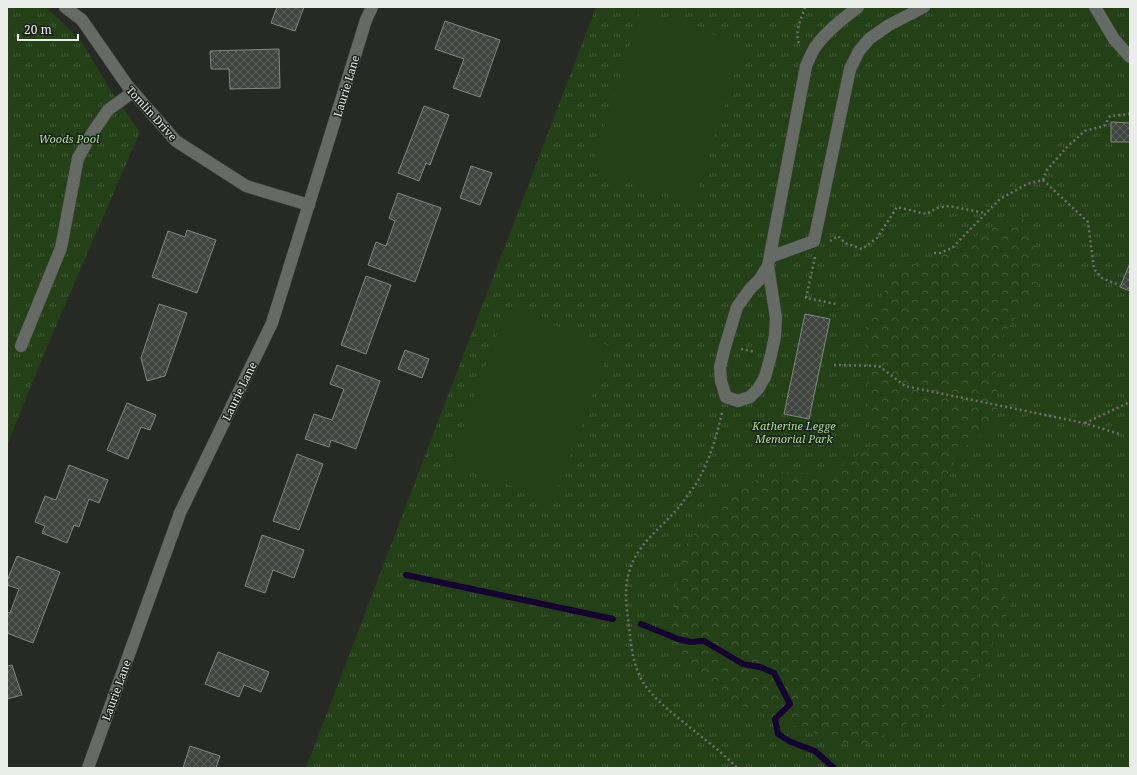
<svg xmlns="http://www.w3.org/2000/svg" width="1137" height="775" viewBox="0 0 1137 775" font-family="'Noto Serif',serif">
<defs>
<pattern id="grass-tufts" width="24" height="20" patternUnits="userSpaceOnUse"><rect width="24" height="20" fill="#234017"/><path d="M3 7l-1-3M5 7V3M7 7l1-3M15 17l-1-3M17 17v-4M19 17l1-3" fill="none" stroke="#435c39"/></pattern>
<pattern id="forest-crowns" width="20" height="18" patternUnits="userSpaceOnUse"><rect width="20" height="18" fill="#234017"/><path d="M2 6a3 3 0 1 1 6 0M12 15a3 3 0 1 1 6 0" fill="none" stroke="#435c39"/></pattern>
<pattern id="building-cross-hatch" width="8" height="8" patternUnits="userSpaceOnUse"><rect width="8" height="8" fill="#414540"/><path d="M0 0l8 8M0 8l8-8" fill="none" stroke="#5d605c"/></pattern>
</defs>
<rect width="100%" height="100%" fill="#262924"/>
<g fill="url(#grass-tufts)">
<polygon points="7,7 45,7 59,19 82,42 109,88 140,132 43,356 7,446"/>
<polygon points="596,7 1130,7 1130,768 306,768"/>
</g>
<polygon fill="url(#forest-crowns)" points="1020,215 1036,236 1038,286 995,347 998,422 957,453 949,476 950,501 973,518 971,543 1011,606 968,694 858,748 775,719 717,695 667,644 683,548 730,490 778,472 829,474 870,447 865,326 901,262 927,266 940,253"/>
<g fill="#234017">
<polygon points="640,12 744,44 694,202 591,170"/>
<polygon points="507,308 610,346 554,501 450,464"/>
</g>
<g fill="none" stroke-linecap="round" stroke-linejoin="round">
<g stroke="#150132" stroke-width="6">
<polyline points="406,575 613,619"/>
<polyline points="641,624 678,639 691,642 704,641 743,664 760,667 774,673 790,704 775,719 778,734 791,742 815,751 834,768"/>
</g>
</g>
<g fill="url(#building-cross-hatch)" stroke="#828781">
<polygon points="277,7 304,7 295,31 271,23"/>
<polygon points="445,21 500,40 480,97 453,88 464,59 435,49"/>
<polygon points="279,49 280,88 230,89 229,69 211,69 210,51"/>
<polygon points="424,106 449,115 430,165 426,163 419,181 398,173"/>
<polygon points="1111,122 1130,123 1130,142 1111,142"/>
<polygon points="471,166 492,173 480,205 460,198"/>
<polygon points="398,193 441,208 415,282 368,265 376,242 386,246 395,221 389,218"/>
<polygon points="187,230 216,240 197,293 152,277 168,231 185,237"/>
<polygon points="1130,263 1130,291 1120,287"/>
<polygon points="366,276 391,285 366,354 341,345"/>
<polygon points="159,304 187,313 165,376 147,381 141,358"/>
<polygon points="805,314 830,319 809,419 784,414"/>
<polygon points="405,350 429,359 422,378 398,369"/>
<polygon points="337,365 380,381 356,449 331,440 329,447 305,439 314,414 332,420 344,389 330,384"/>
<polygon points="127,403 156,415 150,430 141,427 128,459 107,450"/>
<polygon points="297,454 323,464 299,530 273,521"/>
<polygon points="69,465 108,480 99,503 89,499 79,527 74,525 67,543 42,533 45,526 35,522 45,496 56,500"/>
<polygon points="262,535 304,550 294,578 273,570 265,593 245,586"/>
<polygon points="17,556 60,572 33,643 7,633 7,612 10,613 19,589 7,585 7,581"/>
<polygon points="218,652 269,672 261,692 244,685 239,697 205,684"/>
<polygon points="12,665 22,695 7,699 7,666"/>
<polygon points="190,746 220,756 216,768 183,768"/>
</g>
<g fill="none" stroke-linecap="round" stroke-linejoin="round">
<g stroke="#444743" stroke-width="13">
<g id="minor">
<polyline points="65,7 82,20 127,85 176,141 246,186 309,205"/>
<polyline points="1095,7 1114,39 1130,57"/>
<polyline points="770,257 814,241 850,69 859,51 869,39 889,25 924,7"/>
<path d="M 768,266 L 760,279 L 750,289 L 737,307 L 725,347 L 720,367 L 721,381 L 726,397 L 738,401 L 750,397 L 758,389 L 765,377 L 771,355 L 775,336 L 776,318 L 768,266 L 806,66 C 809,60 811,54 814,49 C 825,32 843,19 858,7"/>
<polyline points="21,346 61,248 78,158 91,135 108,110 133,92"/>
<polyline points="88,768 180,513 272,323 366,20 372,7"/>
</g>
</g>
<g stroke="#6d706c" stroke-width="2.5" stroke-dasharray="2 3" stroke-linecap="butt">
<path d="M 799,43 C 794,32 802,17 805,7"/>
<polyline points="1043,180 1088,222 1094,269 1102,278 1121,286"/>
<polyline points="830,241 838,236 845,243 862,249 877,238 897,207 926,214 937,208 949,206 985,213"/>
<polyline points="934,253 940,253 952,248 1000,199 1027,184 1043,180 1046,171 1067,147 1085,131 1104,126 1110,116 1129,114 1130,110"/>
<polyline points="815,257 806,298 836,304"/>
<polyline points="741,349 756,352"/>
<polyline points="834,365 879,366 905,386 1084,423 1119,434"/>
<path d="M 722,413 C 716,438 709,462 696,484 C 691,491 685,499 680,506 C 660,530 636,543 628,576 C 624,591 627,611 629,627 C 631,648 634,671 647,688 C 658,702 672,713 687,725 C 704,739 722,752 737,768"/>
<polyline points="1085,423 1130,402"/>
</g>
<use href="#minor" stroke="#666a64" stroke-width="12"/>
</g>
<g text-anchor="middle" dominant-baseline="central" stroke-width="3" stroke-linejoin="round" paint-order="stroke">
<g font-size="11" fill="#ebedea" stroke="#1c201b">
<text transform="translate(346 86) rotate(-73)">Laurie Lane</text>
<text transform="translate(152 113) rotate(48)">Tomlin Drive</text>
<text transform="translate(239 391) rotate(-64)">Laurie Lane</text>
<text transform="translate(116 690) rotate(-70)">Laurie Lane</text>
</g>
<g font-size="11" font-style="italic" fill="#a6df91" stroke="#1c201b">
<text x="69" y="138">Woods Pool</text>
<text x="794" y="425">Katherine Legge<tspan x="794" dy="13">Memorial Park</tspan></text>
</g>
</g>
<rect width="1137" height="775" fill="none" stroke="#ebedea" stroke-width="16"/>
<path d="M18 34v6h60v-6" fill="none" stroke="#ebedea" stroke-width="2"/>
<text x="24" y="34" font-size="12" fill="#ebedea" stroke="#1c201b" stroke-width="3" paint-order="stroke">20 m</text>
</svg>
